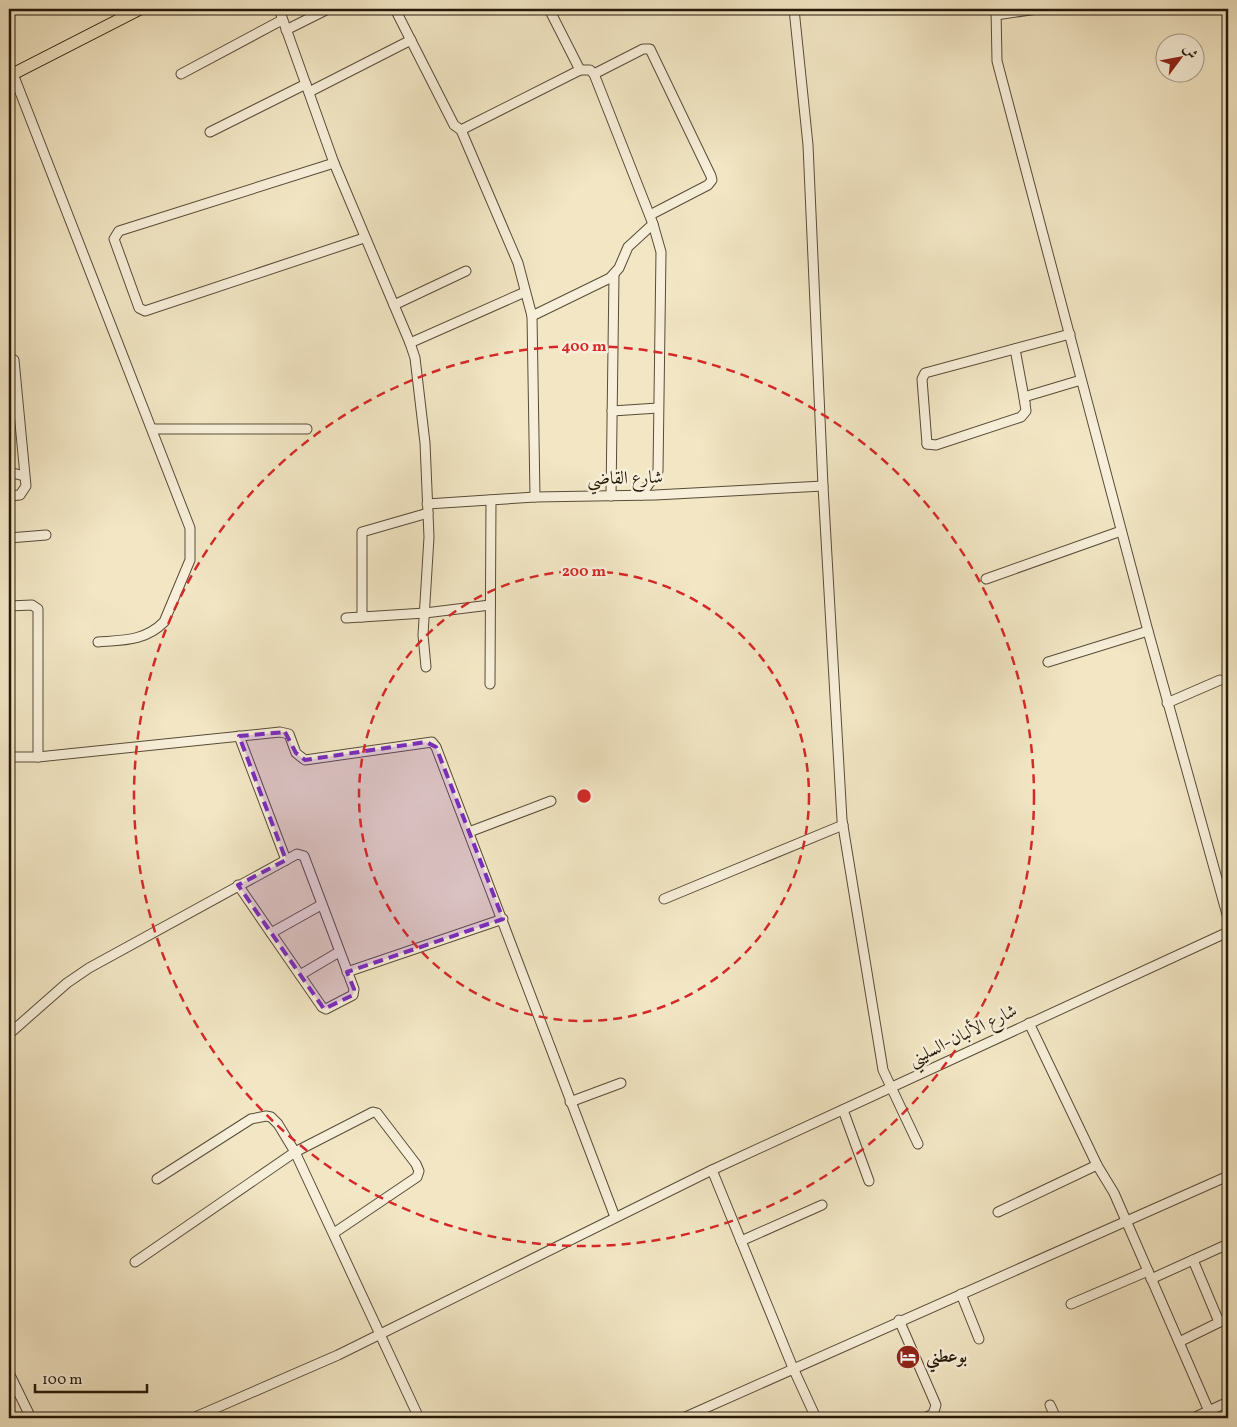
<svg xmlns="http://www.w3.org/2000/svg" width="1237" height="1427" viewBox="0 0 1237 1427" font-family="Vollkorn,Amiri,serif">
<rect width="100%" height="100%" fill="#f2e6c4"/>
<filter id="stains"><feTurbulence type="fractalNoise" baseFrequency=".004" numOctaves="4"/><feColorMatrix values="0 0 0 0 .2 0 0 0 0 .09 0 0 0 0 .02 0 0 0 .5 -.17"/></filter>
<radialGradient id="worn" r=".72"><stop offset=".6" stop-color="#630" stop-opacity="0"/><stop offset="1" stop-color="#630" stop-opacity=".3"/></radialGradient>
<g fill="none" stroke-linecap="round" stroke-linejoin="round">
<g stroke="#584c37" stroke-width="11">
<g id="minor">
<polyline points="279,9 334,163 410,343 525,292"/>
<polyline points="395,9 454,125 461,130 580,70 590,70 594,74 653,224 661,252 658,471 641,495"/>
<polyline points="549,9 580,70"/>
<polyline points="794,9 808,145 823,486 842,820 883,1070 918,1144"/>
<polyline points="996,9 997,61 1148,631 1228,918"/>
<polyline points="996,15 1037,9"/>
<polyline points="286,30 328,9"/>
<path d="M 13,74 L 190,528 L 190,560 L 164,622 C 145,641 124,640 98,642"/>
<polyline points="181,74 282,20"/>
<polyline points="594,74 643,49 650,49 711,176 712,180 708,185 650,215"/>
<polyline points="309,92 411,40"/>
<polyline points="461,130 518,263 532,316 535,497"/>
<polyline points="210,132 306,84"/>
<polyline points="334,163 119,231 114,239 139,308 145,311 364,238"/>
<polyline points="394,305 466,271"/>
<polyline points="532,316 610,278 619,268 628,247 653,224"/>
<polyline points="410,343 415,358 425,443 429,537 423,635 426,667"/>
<polyline points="1015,349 1025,403"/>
<polyline points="612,411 658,408"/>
<polyline points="153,429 307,429"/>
<polyline points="927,444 922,379 925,373 1070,334"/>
<polyline points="927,444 936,445 1021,417 1026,411 1024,397 1081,380"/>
<polyline points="9,472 24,476"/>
<polyline points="9,496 20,495 26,486 14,360"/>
<polyline points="611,496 614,275"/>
<polyline points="427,504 535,497 655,495 823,486"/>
<polyline points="9,538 46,535"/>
<polyline points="986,579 1121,531"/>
<polyline points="9,606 32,605 38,609 38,757"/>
<polyline points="362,617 362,532 428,513"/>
<polyline points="346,618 425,613 490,605"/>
<polyline points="1048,662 1148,631"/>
<polyline points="490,684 491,500"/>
<polyline points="1167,703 1220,680"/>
<polyline points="239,736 286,860"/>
<polyline points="9,757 38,757 280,732 289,734 296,753 305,760 432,742 436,747 615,1217"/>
<polyline points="469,832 551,801"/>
<polyline points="664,899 843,825"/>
<polyline points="271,933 321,905"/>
<polyline points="347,972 503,919"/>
<polyline points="300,975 339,952"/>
<polyline points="1029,1023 1097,1165 1114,1193 1212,1418"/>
<polyline points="9,1034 67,983 89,968 297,854 304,856 354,989 353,995 326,1009 322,1007 238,885"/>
<polyline points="570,1102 621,1083"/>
<polyline points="843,1110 869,1181"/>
<polyline points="712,1170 1228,932"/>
<polyline points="157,1179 251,1119 266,1116 271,1117 278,1124 295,1152 419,1418"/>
<polyline points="998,1212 1097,1165"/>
<polyline points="741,1241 822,1205"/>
<polyline points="1193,1260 1219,1322"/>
<polyline points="135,1262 295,1152 373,1112 377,1113 416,1164 419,1171 417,1177 334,1233"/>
<polyline points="1151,1279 1228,1244"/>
<polyline points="961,1294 979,1339"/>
<polyline points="1071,1304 1148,1271"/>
<polyline points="899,1320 936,1405 933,1414 924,1418"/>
<polyline points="1179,1342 1228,1318"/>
<polyline points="9,1373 31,1418"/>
<polyline points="1050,1405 1056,1418"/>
<polyline points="193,1418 338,1355 712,1170 793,1368 816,1418"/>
<polyline points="683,1418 1228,1176"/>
<polyline points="1193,1418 1228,1402"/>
</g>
</g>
<g stroke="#241808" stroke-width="13">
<polyline id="major" points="9,76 140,9"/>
</g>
<use href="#minor" stroke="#f7efd9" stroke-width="9"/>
<use href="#major" stroke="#f2e6c4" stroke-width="11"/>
</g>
<path fill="#7b2cbf" fill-opacity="0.2" stroke="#7b2cbf" stroke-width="4" stroke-dasharray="10 6" stroke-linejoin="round" d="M 285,732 L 296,753 L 305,760 L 426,742 L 436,747 L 503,919 L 347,972 L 354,989 L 353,995 L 324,1009 L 238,885 L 286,860 L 239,736 Z"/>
<g fill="none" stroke="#d62828" stroke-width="2.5" stroke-dasharray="9 6">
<circle cx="584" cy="796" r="225"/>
<circle cx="584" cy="796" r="450"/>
</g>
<defs>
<g id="hotel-disc" transform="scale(1.25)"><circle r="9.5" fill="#8f2418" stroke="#f7efd9"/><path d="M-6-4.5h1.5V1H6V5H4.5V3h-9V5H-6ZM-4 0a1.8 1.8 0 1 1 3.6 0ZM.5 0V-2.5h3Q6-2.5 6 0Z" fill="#fff"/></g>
</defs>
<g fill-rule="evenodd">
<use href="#hotel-disc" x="908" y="1357"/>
</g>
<g text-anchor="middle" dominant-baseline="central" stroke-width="5" stroke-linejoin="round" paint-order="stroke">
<g font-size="18" fill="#241808" stroke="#f7efd9">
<text transform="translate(625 479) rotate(-1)">شارع القاضي</text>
<text transform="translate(963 1036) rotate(-26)">شارع الألبان-السليني</text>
</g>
<g font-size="18" font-weight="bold" fill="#241808" stroke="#f7efd9" text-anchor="start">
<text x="926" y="1357">بوعطني</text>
</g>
</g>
<circle cx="584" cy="796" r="8" fill="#d62828" stroke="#f7efd9" stroke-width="2.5"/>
<g font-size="15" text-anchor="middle" font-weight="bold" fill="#d62828" stroke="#f7efd9" stroke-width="5" stroke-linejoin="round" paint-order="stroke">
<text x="584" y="351">400 m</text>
<text x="584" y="576">200 m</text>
</g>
<rect width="1237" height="1427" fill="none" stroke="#f2e6c4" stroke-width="30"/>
<rect x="10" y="10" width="1217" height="1407" fill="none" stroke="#241808" stroke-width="2.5"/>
<rect x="15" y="15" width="1207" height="1397" fill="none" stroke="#241808"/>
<g transform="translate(1180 58) rotate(58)"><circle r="24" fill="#f7efd9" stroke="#a39985"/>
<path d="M0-4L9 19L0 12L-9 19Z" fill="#8f2418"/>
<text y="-8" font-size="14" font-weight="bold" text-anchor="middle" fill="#241808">ش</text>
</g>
<path d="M35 1384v8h112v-8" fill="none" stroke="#241808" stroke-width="2.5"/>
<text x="42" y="1384" font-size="15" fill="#241808" stroke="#f7efd9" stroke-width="4" paint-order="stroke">100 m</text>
<rect width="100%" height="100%" filter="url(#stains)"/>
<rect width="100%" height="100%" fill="url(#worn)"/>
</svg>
